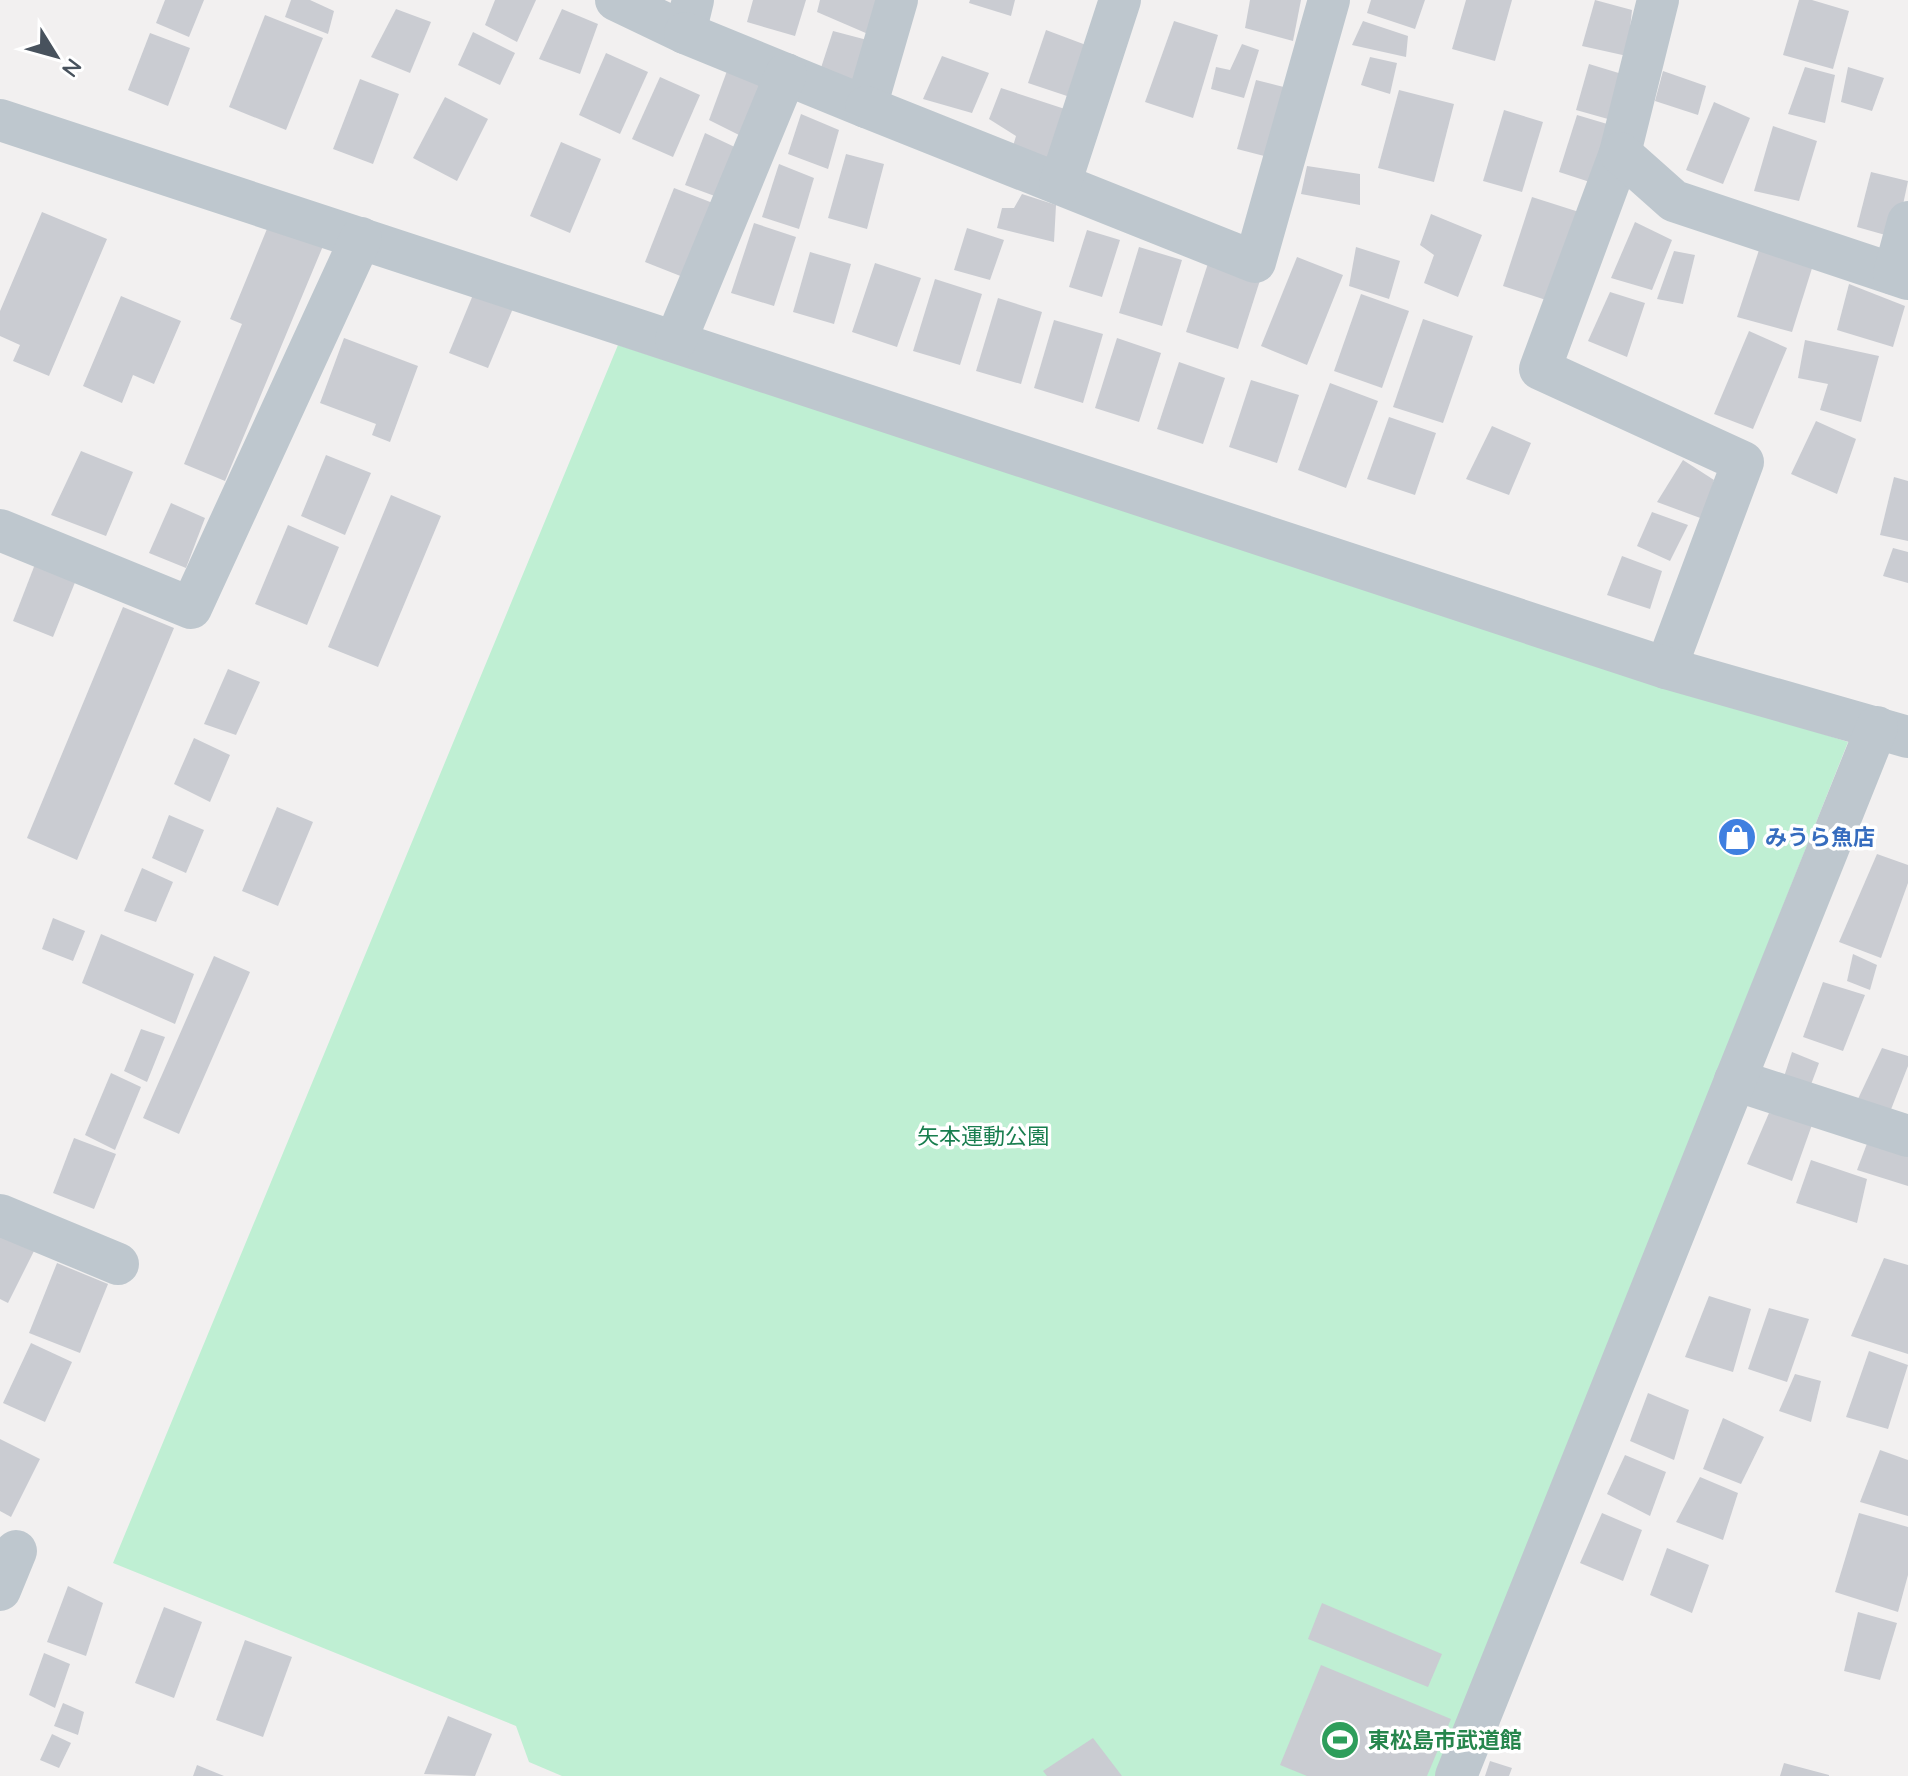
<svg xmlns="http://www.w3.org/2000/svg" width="1908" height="1776" viewBox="0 0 1908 1776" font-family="Quicksand,'Noto Sans JP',sans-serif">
<rect width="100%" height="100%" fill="#f2f0f0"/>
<polygon fill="#bfefd3" points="618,345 1848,742 1438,1776 562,1776 529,1762 516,1726 113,1563"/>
<g fill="#caccd2">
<polygon points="165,0 204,0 189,37 156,23"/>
<polygon points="291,0 310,0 334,11 328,34 285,17"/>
<polygon points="495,0 536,0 517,42 485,25"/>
<polygon points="753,0 806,0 795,36 747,22"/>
<polygon points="820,0 885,0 875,37 817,12"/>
<polygon points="970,0 1015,0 1011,16 969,3"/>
<polygon points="1250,0 1301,0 1293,41 1245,28"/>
<polygon points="1371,0 1425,0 1415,29 1367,13"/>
<polygon points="1466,0 1512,0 1495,61 1452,49"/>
<polygon points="1595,0 1632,10 1627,56 1582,46"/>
<polygon points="1799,0 1812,0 1849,11 1833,69 1783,55"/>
<polygon points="396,9 431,22 410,73 371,57"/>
<polygon points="562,9 598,24 580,74 539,59"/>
<polygon points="265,15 323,38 286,130 229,107"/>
<polygon points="1174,21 1218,35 1193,118 1145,102"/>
<polygon points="1363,21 1408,36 1406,57 1352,45"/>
<polygon points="1046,30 1094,48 1076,99 1028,83"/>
<polygon points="833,31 871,41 863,86 819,74"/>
<polygon points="473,32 515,53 500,85 458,65"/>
<polygon points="150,33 190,48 168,106 128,90"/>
<polygon points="1242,44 1259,50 1244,98 1211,89 1216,67 1230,70"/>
<polygon points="606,53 648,72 620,134 579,115"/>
<polygon points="942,56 989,73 972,113 923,99"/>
<polygon points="1370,57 1397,63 1390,94 1361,85"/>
<polygon points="1589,64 1622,74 1608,119 1576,110"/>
<polygon points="1805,67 1835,75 1825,123 1788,114"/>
<polygon points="1848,67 1884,78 1872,111 1841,102"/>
<polygon points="727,71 766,87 745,138 709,120"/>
<polygon points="1663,71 1706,86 1698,115 1655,101"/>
<polygon points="660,77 700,95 673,157 632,139"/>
<polygon points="360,79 399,94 373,164 333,149"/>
<polygon points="1256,80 1307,93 1288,162 1237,149"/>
<polygon points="1001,88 1071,111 1053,167 1011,153 1016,136 989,119"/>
<polygon points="1399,90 1454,104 1434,182 1378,168"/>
<polygon points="445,97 488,119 457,181 413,158"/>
<polygon points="1714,102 1750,118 1723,184 1686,170"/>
<polygon points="1504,110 1543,122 1522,192 1483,181"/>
<polygon points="801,114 839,130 828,169 788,154"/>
<polygon points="1577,115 1614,126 1596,184 1559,172"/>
<polygon points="1773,126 1817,141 1799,201 1754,191"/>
<polygon points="705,133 739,149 720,198 685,185"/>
<polygon points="561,142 601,159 570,233 530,216"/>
<polygon points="846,154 884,164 867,229 828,218"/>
<polygon points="779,164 814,178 799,229 762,217"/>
<polygon points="1307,166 1360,174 1360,205 1301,194"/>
<polygon points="1871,172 1908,181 1896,238 1857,227"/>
<polygon points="674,188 718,205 688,279 645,262"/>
<polygon points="1022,194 1056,205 1054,242 997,228 1002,208 1014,208"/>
<polygon points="1532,197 1579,212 1549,301 1503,286"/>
<polygon points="42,212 107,239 49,376 13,361 20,345 0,336 0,311"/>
<polygon points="1431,214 1482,235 1458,297 1424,283 1434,255 1420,245"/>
<polygon points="1635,222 1672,240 1652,290 1611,278"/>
<polygon points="754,223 796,237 774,306 731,293"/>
<polygon points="269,224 323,246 225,481 184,464 242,324 230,319"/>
<polygon points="967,228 1004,240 990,280 954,270"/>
<polygon points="1087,230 1120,240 1102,297 1069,287"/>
<polygon points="1139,247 1182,260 1162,326 1119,313"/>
<polygon points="1356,247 1400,261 1389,299 1349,286"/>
<polygon points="1759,250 1813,265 1792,332 1737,317"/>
<polygon points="1674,251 1695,255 1683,304 1657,299"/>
<polygon points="810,252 851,264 834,324 793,312"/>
<polygon points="1210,257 1262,274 1238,349 1186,332"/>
<polygon points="1297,257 1343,275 1307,365 1261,346"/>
<polygon points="875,263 921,278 897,347 852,332"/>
<polygon points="935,279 982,294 960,365 913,351"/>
<polygon points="1849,284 1905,306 1893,347 1837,330"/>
<polygon points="475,290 514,306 488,368 449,353"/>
<polygon points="1610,292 1645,303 1627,357 1588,341"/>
<polygon points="1361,294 1409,311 1382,388 1334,371"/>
<polygon points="121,296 181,321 154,384 133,375 122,403 83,386"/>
<polygon points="998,298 1042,312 1021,384 976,371"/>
<polygon points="1423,319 1473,336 1443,423 1393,407"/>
<polygon points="1054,320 1103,334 1083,403 1034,388"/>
<polygon points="1749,331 1787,348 1753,429 1714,414"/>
<polygon points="344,338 418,366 390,442 372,435 376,424 320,403"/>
<polygon points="1117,338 1161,353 1139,422 1095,408"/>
<polygon points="1805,340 1879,356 1861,422 1820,410 1828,384 1798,378"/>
<polygon points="1179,362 1225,378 1203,444 1157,429"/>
<polygon points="1251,380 1299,395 1277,463 1229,447"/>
<polygon points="1330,383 1378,401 1346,488 1298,470"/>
<polygon points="1389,417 1436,433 1415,495 1367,479"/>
<polygon points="1816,421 1856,439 1837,494 1791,474"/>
<polygon points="1492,426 1531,443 1509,495 1466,479"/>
<polygon points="81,451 133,472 106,536 51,515"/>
<polygon points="326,455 371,473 345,535 301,516"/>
<polygon points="1683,460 1714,480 1703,519 1657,502"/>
<polygon points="1894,477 1908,481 1908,541 1880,535"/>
<polygon points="391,495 441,516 378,667 328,647"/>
<polygon points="171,503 205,518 186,568 149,553"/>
<polygon points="1652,512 1688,525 1670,561 1637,546"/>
<polygon points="288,525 339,547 307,625 255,604"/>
<polygon points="1893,548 1908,552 1908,583 1883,576"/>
<polygon points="1622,556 1662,571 1650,609 1607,595"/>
<polygon points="37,559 78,575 53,637 13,621"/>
<polygon points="123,607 174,628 77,860 27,838"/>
<polygon points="228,669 260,682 236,735 204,724"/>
<polygon points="194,738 230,755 210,802 174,784"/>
<polygon points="277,807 313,822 278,906 242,891"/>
<polygon points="169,815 204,830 186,873 152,858"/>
<polygon points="1877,854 1908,865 1908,883 1881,958 1839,942"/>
<polygon points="142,868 173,882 156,922 124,911"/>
<polygon points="53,918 85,931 73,961 42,949"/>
<polygon points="101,934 194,974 175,1024 82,983"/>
<polygon points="1853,954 1877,965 1870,990 1847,981"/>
<polygon points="214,956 250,972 179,1134 143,1118"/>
<polygon points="1823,982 1865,995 1843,1051 1803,1037"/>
<polygon points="141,1029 165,1037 147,1082 124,1071"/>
<polygon points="1882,1048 1908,1056 1908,1066 1890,1112 1857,1101"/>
<polygon points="1792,1052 1819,1063 1809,1090 1783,1080"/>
<polygon points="111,1073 141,1087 115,1150 85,1135"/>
<polygon points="1769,1113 1813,1122 1792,1181 1747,1164"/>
<polygon points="1871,1133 1908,1146 1908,1186 1857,1170"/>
<polygon points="74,1138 116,1154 94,1209 53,1193"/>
<polygon points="1811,1160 1867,1179 1857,1223 1796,1203"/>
<polygon points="0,1231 35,1249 8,1303 0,1299"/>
<polygon points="1884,1258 1908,1265 1908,1354 1851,1336"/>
<polygon points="57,1263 108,1284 80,1353 29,1333"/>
<polygon points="1709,1296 1751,1309 1733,1372 1685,1357"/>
<polygon points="1769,1308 1809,1319 1787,1382 1748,1369"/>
<polygon points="31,1343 72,1362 45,1422 3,1403"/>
<polygon points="1869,1351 1908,1365 1888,1429 1846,1417"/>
<polygon points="1795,1374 1821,1381 1811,1422 1779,1411"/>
<polygon points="1648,1393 1689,1410 1674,1460 1630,1441"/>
<polygon points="1723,1418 1764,1437 1741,1484 1703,1469"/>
<polygon points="0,1439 40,1459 11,1517 0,1511"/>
<polygon points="1880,1450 1908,1460 1908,1516 1860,1502"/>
<polygon points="1625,1455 1666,1472 1650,1516 1607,1494"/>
<polygon points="1700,1477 1738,1493 1723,1540 1676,1522"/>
<polygon points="1602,1513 1642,1530 1623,1581 1580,1563"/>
<polygon points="1859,1513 1908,1527 1908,1575 1898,1612 1835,1592"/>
<polygon points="1667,1548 1709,1565 1692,1613 1650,1595"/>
<polygon points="68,1586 103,1603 86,1656 47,1642"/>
<polygon points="1322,1603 1442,1654 1428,1687 1308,1639"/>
<polygon points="164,1607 202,1622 174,1698 135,1683"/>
<polygon points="1858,1612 1897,1623 1880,1680 1844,1671"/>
<polygon points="245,1640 292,1657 263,1737 216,1720"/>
<polygon points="44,1653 70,1664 55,1708 29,1695"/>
<polygon points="1321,1665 1451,1719 1427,1776 1307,1776 1280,1765"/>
<polygon points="63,1703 84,1712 78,1735 54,1726"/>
<polygon points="448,1716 492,1734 475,1776 424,1774"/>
<polygon points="52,1734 71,1743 59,1768 40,1760"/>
<polygon points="1093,1738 1122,1776 1047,1776 1043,1771"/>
<polygon points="1490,1761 1512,1768 1509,1776 1485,1776"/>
<polygon points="1784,1763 1829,1775 1829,1776 1780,1776"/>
<polygon points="197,1765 224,1776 193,1776"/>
</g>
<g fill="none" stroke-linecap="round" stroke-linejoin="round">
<g stroke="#bec7ce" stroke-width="42">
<polyline points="616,0 685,33 693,0"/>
<polyline points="1658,0 1620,153 1540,369 1743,462 1666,668"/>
<polyline points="685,33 866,107 897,0"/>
<polyline points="866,107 1255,262 1329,0"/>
<polyline points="0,120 1666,668 1908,737"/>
<polyline points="1620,153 1674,201 1908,279"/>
<polyline points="1060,184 1120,0"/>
<polyline points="1894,274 1908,222"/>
<polyline points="676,340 786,74"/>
<polyline points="0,530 191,608 361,238"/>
<polyline points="1735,1080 1908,1136"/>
<polyline points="0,1215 118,1264"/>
<polyline points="0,1590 16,1551"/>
<polyline points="1456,1776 1877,727"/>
</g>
</g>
<defs>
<g id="shop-disc" transform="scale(2)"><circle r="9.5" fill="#3f7fe0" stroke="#fff"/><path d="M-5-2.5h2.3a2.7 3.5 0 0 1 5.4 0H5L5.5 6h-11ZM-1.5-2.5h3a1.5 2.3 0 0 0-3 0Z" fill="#fff"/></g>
<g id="stadium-disc" transform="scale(2)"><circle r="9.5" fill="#2e9e5b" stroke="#fff"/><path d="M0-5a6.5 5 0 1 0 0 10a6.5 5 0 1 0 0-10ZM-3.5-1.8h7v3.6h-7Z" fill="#fff"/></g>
</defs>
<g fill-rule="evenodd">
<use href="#shop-disc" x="1737" y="837"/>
<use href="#stadium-disc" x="1340" y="1740"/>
</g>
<g text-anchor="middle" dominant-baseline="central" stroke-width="7" stroke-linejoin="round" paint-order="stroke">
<g font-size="22" font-weight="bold" fill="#366cbe" stroke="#fff" text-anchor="start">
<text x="1765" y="837">みうら魚店</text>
</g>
<g font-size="22" fill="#197e4f" stroke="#fff">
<text x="983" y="1136">矢本運動公園</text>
</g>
<g font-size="22" font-weight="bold" fill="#27864d" stroke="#fff" text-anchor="start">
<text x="1368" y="1740">東松島市武道館</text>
</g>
</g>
<g transform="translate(56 56) rotate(127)" stroke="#ffffff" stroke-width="6" paint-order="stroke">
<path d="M0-6L14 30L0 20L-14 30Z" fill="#48525d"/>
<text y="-12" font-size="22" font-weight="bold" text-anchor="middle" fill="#48525d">N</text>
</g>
</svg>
